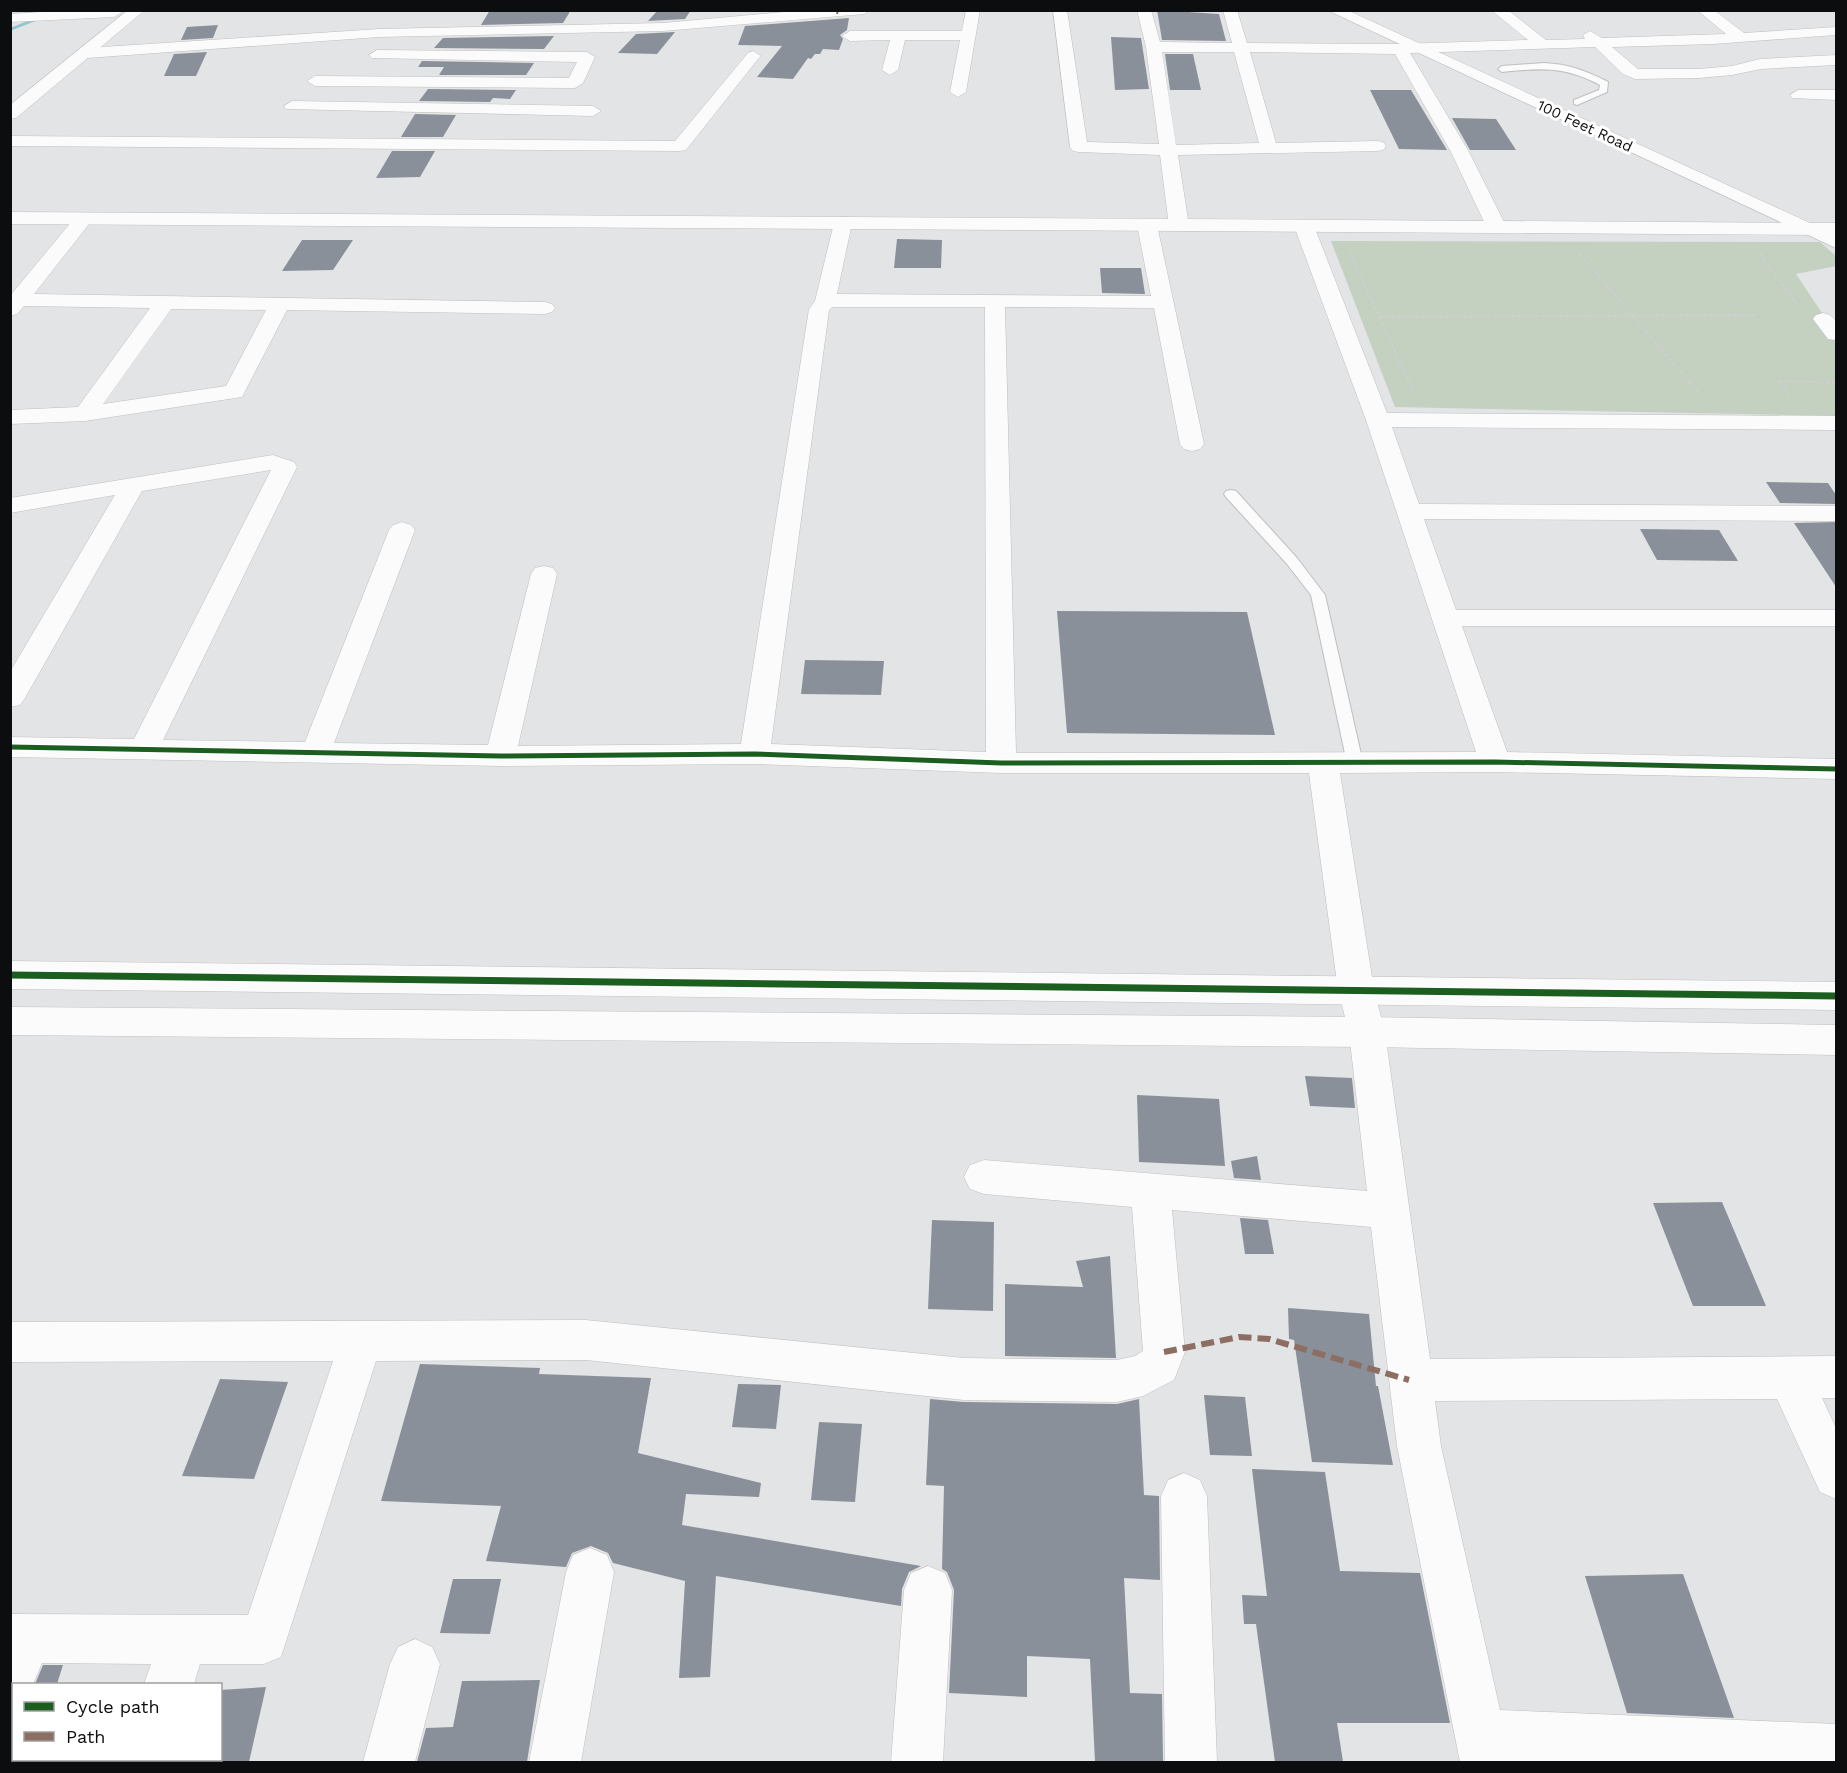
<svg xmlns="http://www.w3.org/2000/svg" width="1847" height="1773" viewBox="0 0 1847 1773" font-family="'Work Sans',sans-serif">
<rect width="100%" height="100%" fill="#e3e4e6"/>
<polygon fill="#c4d0c0" points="1331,241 1820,242 1836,256 1836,266 1796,274 1836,334 1836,416 1395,407"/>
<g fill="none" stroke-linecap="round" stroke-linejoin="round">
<polygon fill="#8cc7ca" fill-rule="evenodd" points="56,10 63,10 10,31 10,28"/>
</g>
<g fill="#8a9099">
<polygon points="490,10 571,10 563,23 481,25"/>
<polygon points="658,10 691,10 685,19 648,21"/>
<polygon points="1157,10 1219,14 1226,41 1162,40"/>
<polygon points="849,18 847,30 840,35 843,39 839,50 823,49 820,54 815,54 811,59 808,58 793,79 757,77 782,46 738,45 745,26"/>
<polygon points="218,25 213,38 181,40 187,27"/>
<polygon points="675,32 657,54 618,53 636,34"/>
<polygon points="554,36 544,49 434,48 443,38"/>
<polygon points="1111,37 1141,38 1149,89 1115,90"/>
<polygon points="207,52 196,76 164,76 174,54"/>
<polygon points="1165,54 1193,54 1201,90 1170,90"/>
<polygon points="422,61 534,63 526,75 439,75 444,67 418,67"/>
<polygon points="428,89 516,90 510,99 493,98 490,102 419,101"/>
<polygon points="1370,90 1411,90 1447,150 1399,149"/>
<polygon points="415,114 456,115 443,137 401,137"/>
<polygon points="1452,118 1496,119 1516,150 1470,150"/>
<polygon points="392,151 435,151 420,177 376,178"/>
<polygon points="897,239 942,240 941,268 894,268"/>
<polygon points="302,240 353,240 333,270 282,271"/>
<polygon points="1100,268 1141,268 1145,294 1102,293"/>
<polygon points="1766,482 1828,483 1836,495 1836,504 1780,503"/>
<polygon points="1836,522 1836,587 1794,523"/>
<polygon points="1640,529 1719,530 1738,561 1657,560"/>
<polygon points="1057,611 1247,612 1275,735 1067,733"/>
<polygon points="805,660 884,661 881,695 801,694"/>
<polygon points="1305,1076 1352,1078 1355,1108 1310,1106"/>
<polygon points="1137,1095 1219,1099 1225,1166 1139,1162"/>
<polygon points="1257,1156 1261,1180 1234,1178 1231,1161"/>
<polygon points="1722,1202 1766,1306 1693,1306 1653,1203"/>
<polygon points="1240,1218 1268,1220 1274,1254 1245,1254"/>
<polygon points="932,1220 994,1222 993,1311 928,1309"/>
<polygon points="1110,1256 1116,1358 1005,1356 1005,1284 1083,1287 1076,1261"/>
<polygon points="1288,1308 1369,1314 1376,1386 1378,1386 1393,1465 1312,1462 1294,1340 1289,1339"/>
<polygon points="420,1364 540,1368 539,1374 651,1378 638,1453 761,1483 759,1497 686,1494 682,1525 921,1566 909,1572 902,1589 901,1606 716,1576 710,1677 679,1678 685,1581 613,1563 608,1553 591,1546 572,1553 566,1567 486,1561 501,1506 381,1501"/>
<polygon points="220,1379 288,1382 254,1479 182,1476"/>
<polygon points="738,1384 781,1385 776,1429 732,1427"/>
<polygon points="1204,1395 1245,1397 1252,1456 1210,1455"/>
<polygon points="930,1399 964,1402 1117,1404 1139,1399 1144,1495 1159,1496 1160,1580 1124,1578 1130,1693 1162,1694 1163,1762 1095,1762 1090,1659 1027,1656 1027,1697 949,1693 954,1590 947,1572 942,1569 944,1486 926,1485"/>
<polygon points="819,1422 862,1424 855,1502 811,1500"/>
<polygon points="1252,1469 1325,1472 1340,1571 1420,1573 1450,1723 1337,1723 1343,1762 1275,1762 1256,1624 1244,1624 1242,1595 1267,1596"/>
<polygon points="1683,1574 1734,1718 1627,1713 1585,1576"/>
<polygon points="453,1579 501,1579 490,1634 440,1633"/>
<polygon points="43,1665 63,1665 57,1684 35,1684"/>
<polygon points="540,1680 527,1762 417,1762 426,1728 453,1727 462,1681"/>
<polygon points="266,1687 249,1762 220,1762 220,1690"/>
</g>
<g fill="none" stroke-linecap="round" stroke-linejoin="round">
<g stroke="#bfbfc0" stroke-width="2">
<g id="service">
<path d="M 1544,63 C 1568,64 1587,71 1608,82 L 1607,92 L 1577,105 L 1574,104 L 1574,100 L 1599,90 L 1600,85 C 1564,66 1541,68 1502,72 L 1498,69 L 1502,66 Z"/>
<polygon points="1231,490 1236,491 1297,558 1325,595 1363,763 1361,767 1349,767 1347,763 1311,595 1287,564 1226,497 1224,494 1226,491"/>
</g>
</g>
<g stroke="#bfbfc0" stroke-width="1">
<g id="minor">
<polygon points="75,10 120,10 121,13 114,17 10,22 10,14"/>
<polygon points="806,10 871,10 864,14 663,31 379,37 87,58 79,53 87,48 379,29 663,23"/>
<polygon points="966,10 980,10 966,92 958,97 950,92 960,40 905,40 898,70 890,75 882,70 890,40 850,41 842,36 850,31 962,31"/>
<path d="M 1053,10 L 1067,10 L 1087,142 L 1159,144 L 1146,47 L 1137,10 L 1151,10 L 1160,42 L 1232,43 L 1223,10 L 1237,10 L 1247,43 L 1400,44 L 1528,40 L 1491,10 L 1508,10 L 1546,40 L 1585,39 L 1583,35 L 1590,31 L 1602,38 L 1726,34 L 1697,10 L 1714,10 L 1744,33 L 1836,27 L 1836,35 L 1713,44 L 1612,47 L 1638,69 L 1699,69 L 1732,66 L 1760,59 L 1836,55 L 1836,65 L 1761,69 L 1732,75 L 1699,78 L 1635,79 L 1623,74 L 1595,47 L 1410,53 L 1469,152 L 1507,228 L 1504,232 L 1490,232 L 1487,228 L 1451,152 L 1395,54 L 1250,52 L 1276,143 L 1377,141 L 1383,142 L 1386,146 L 1383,150 L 1377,151 L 1178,155 L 1189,226 L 1186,230 L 1172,230 L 1169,226 L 1160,155 L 1079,152 L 1073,151 L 1070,147 ZM 1162,52 L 1234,52 L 1259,143 L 1176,145 Z"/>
<polygon points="377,50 587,52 595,57 583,83 575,88 315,86 307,81 315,76 569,78 577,62 372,58 369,55"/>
<polygon points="753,51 761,56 758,59 686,150 680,151 10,146 10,136 675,141 748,53"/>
<polygon points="1798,90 1836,90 1836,100 1792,98 1790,95"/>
<polygon points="292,101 593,106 601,111 593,116 286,109 284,106"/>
<path d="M 84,213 L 91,215 L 93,219 L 34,294 L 545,302 L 552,304 L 555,308 L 552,312 L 545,314 L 287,310 L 242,397 L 85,421 L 10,424 L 10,410 L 78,407 L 150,308 L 24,306 L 17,314 L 10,316 L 10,296 L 77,215 ZM 171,309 L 266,310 L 226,386 L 103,404 Z"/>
<path d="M 843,217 L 850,219 L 852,223 L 837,294 L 1151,296 L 1137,225 L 1140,221 L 1154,221 L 1157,225 L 1204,444 L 1200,449 L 1192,451 L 1184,449 L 1180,444 L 1154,308 L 1005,307 L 1016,753 L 1476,752 L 1366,420 L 1294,226 L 1297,222 L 1311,222 L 1314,226 L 1387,413 L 1836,416 L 1836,430 L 1392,427 L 1419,504 L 1836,506 L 1836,520 L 1834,521 L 1424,519 L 1456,610 L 1836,610 L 1836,626 L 1462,626 L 1507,752 L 1836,759 L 1836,779 L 1495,772 L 1340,773 L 1374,990 L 1385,1032 L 1430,1359 L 1836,1356 L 1836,1398 L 1822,1398 L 1836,1428 L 1836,1499 L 1820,1492 L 1777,1399 L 1435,1401 L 1441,1446 L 1500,1710 L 1836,1724 L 1836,1762 L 1460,1762 L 1397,1446 L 1371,1227 L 1172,1210 L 1185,1352 L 1174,1380 L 1143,1396 L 1117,1402 L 964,1400 L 586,1360 L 376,1361 L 281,1657 L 264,1664 L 200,1664 L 194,1684 L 144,1684 L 151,1664 L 42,1663 L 33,1684 L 14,1684 L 14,1704 L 10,1706 L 10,1614 L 248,1615 L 333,1361 L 10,1362 L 10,1322 L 586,1320 L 964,1358 L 1117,1360 L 1135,1356 L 1143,1351 L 1132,1207 L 984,1194 L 970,1189 L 964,1177 L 970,1165 L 984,1160 L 1367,1191 L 1349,1032 L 1338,990 L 1309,773 L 1001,773 L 755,764 L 500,766 L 10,757 L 10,737 L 134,739 L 271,470 L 142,491 L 25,698 L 20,705 L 10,707 L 10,672 L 115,495 L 10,513 L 10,498 L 273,455 L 294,462 L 297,467 L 163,740 L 305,742 L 389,530 L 393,525 L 402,522 L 411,525 L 415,530 L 334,743 L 488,745 L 531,574 L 535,568 L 544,566 L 553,568 L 557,574 L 518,746 L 741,744 L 809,309 L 815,301 L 834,223 L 836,219 ZM 832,307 L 985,307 L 986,752 L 771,744 L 829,310 Z"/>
<polygon points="1823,313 1830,315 1836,321 1836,340 1828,339 1813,319 1816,315"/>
<polygon points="1184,1473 1200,1480 1207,1496 1217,1762 1165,1762 1161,1496 1168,1480"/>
<polygon points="590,1548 607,1555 614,1572 581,1762 529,1762 566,1572 573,1555"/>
<polygon points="928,1566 945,1573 952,1590 943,1762 891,1762 904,1590 911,1573"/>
<polygon points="415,1639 432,1647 440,1664 415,1762 363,1762 390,1664 398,1647"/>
<polygon points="120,1760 172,1760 171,1762 119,1762"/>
</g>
</g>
<g stroke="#bfbfc0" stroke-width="1">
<g id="tertiary">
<polygon points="128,10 145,10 16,118 10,119 10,105"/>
<polygon points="10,212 1836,223 1836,235 10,224"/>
<polygon points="10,961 1836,982 1836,1010 10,989"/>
<polygon points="10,1007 1367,1017 1836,1025 1836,1055 1367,1047 10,1035"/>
</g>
</g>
<g stroke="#bfbfc0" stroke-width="1">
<polygon id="secondary" points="1327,10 1347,10 1836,235 1836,248"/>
</g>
<g stroke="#cecfcf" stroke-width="2" stroke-dasharray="4 2" stroke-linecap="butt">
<polyline points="1349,251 1415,395"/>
<polyline points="1579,253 1701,396"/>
<polyline points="1760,254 1798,306"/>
<polyline points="1379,317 1755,315"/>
<polyline points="1790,396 1779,381 1836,383"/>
</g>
<use href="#service" fill="#fbfbfb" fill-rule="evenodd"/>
<use href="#minor" fill="#fbfbfb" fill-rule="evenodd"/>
<use href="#tertiary" fill="#fbfbfb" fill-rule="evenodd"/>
<use href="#secondary" fill="#fbfbfb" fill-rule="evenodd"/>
<polyline stroke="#8d6e63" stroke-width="2" stroke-dasharray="4.5 2" stroke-linecap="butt" points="837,14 838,10"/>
<polyline stroke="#8d6e63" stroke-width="6" stroke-dasharray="13 6" stroke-linecap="butt" points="1164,1352 1239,1337 1269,1339 1409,1380"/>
<g stroke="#fff" stroke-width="8">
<polyline id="cycleway-far1" points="10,747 500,756 755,754 1001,763 1495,762 1836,769"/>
</g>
<g stroke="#fff" stroke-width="10">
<polyline id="cycleway" points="10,975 1836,996"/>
</g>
<use href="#cycleway-far1" stroke="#1b5e20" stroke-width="5"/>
<use href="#cycleway" stroke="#1b5e20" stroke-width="7"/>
</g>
<g text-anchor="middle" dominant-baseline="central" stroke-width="6" stroke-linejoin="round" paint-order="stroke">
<g font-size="15" fill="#0c0d0e" stroke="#fff">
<text transform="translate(1585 126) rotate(25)">100 Feet Road</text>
</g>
</g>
<rect width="1847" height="1773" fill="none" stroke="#0c0d0e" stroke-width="24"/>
<rect x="12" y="1683" width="210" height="78" fill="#ffffff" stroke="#9e9e9f" stroke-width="1.5"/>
<rect x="24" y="1702" width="30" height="9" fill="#1b5e20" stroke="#9e9e9f" stroke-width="1.5"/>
<text x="66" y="1713" font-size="18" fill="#0c0d0e">Cycle path</text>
<rect x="24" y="1732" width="30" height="9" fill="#8d6e63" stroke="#9e9e9f" stroke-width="1.5"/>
<text x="66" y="1743" font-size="18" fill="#0c0d0e">Path</text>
</svg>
